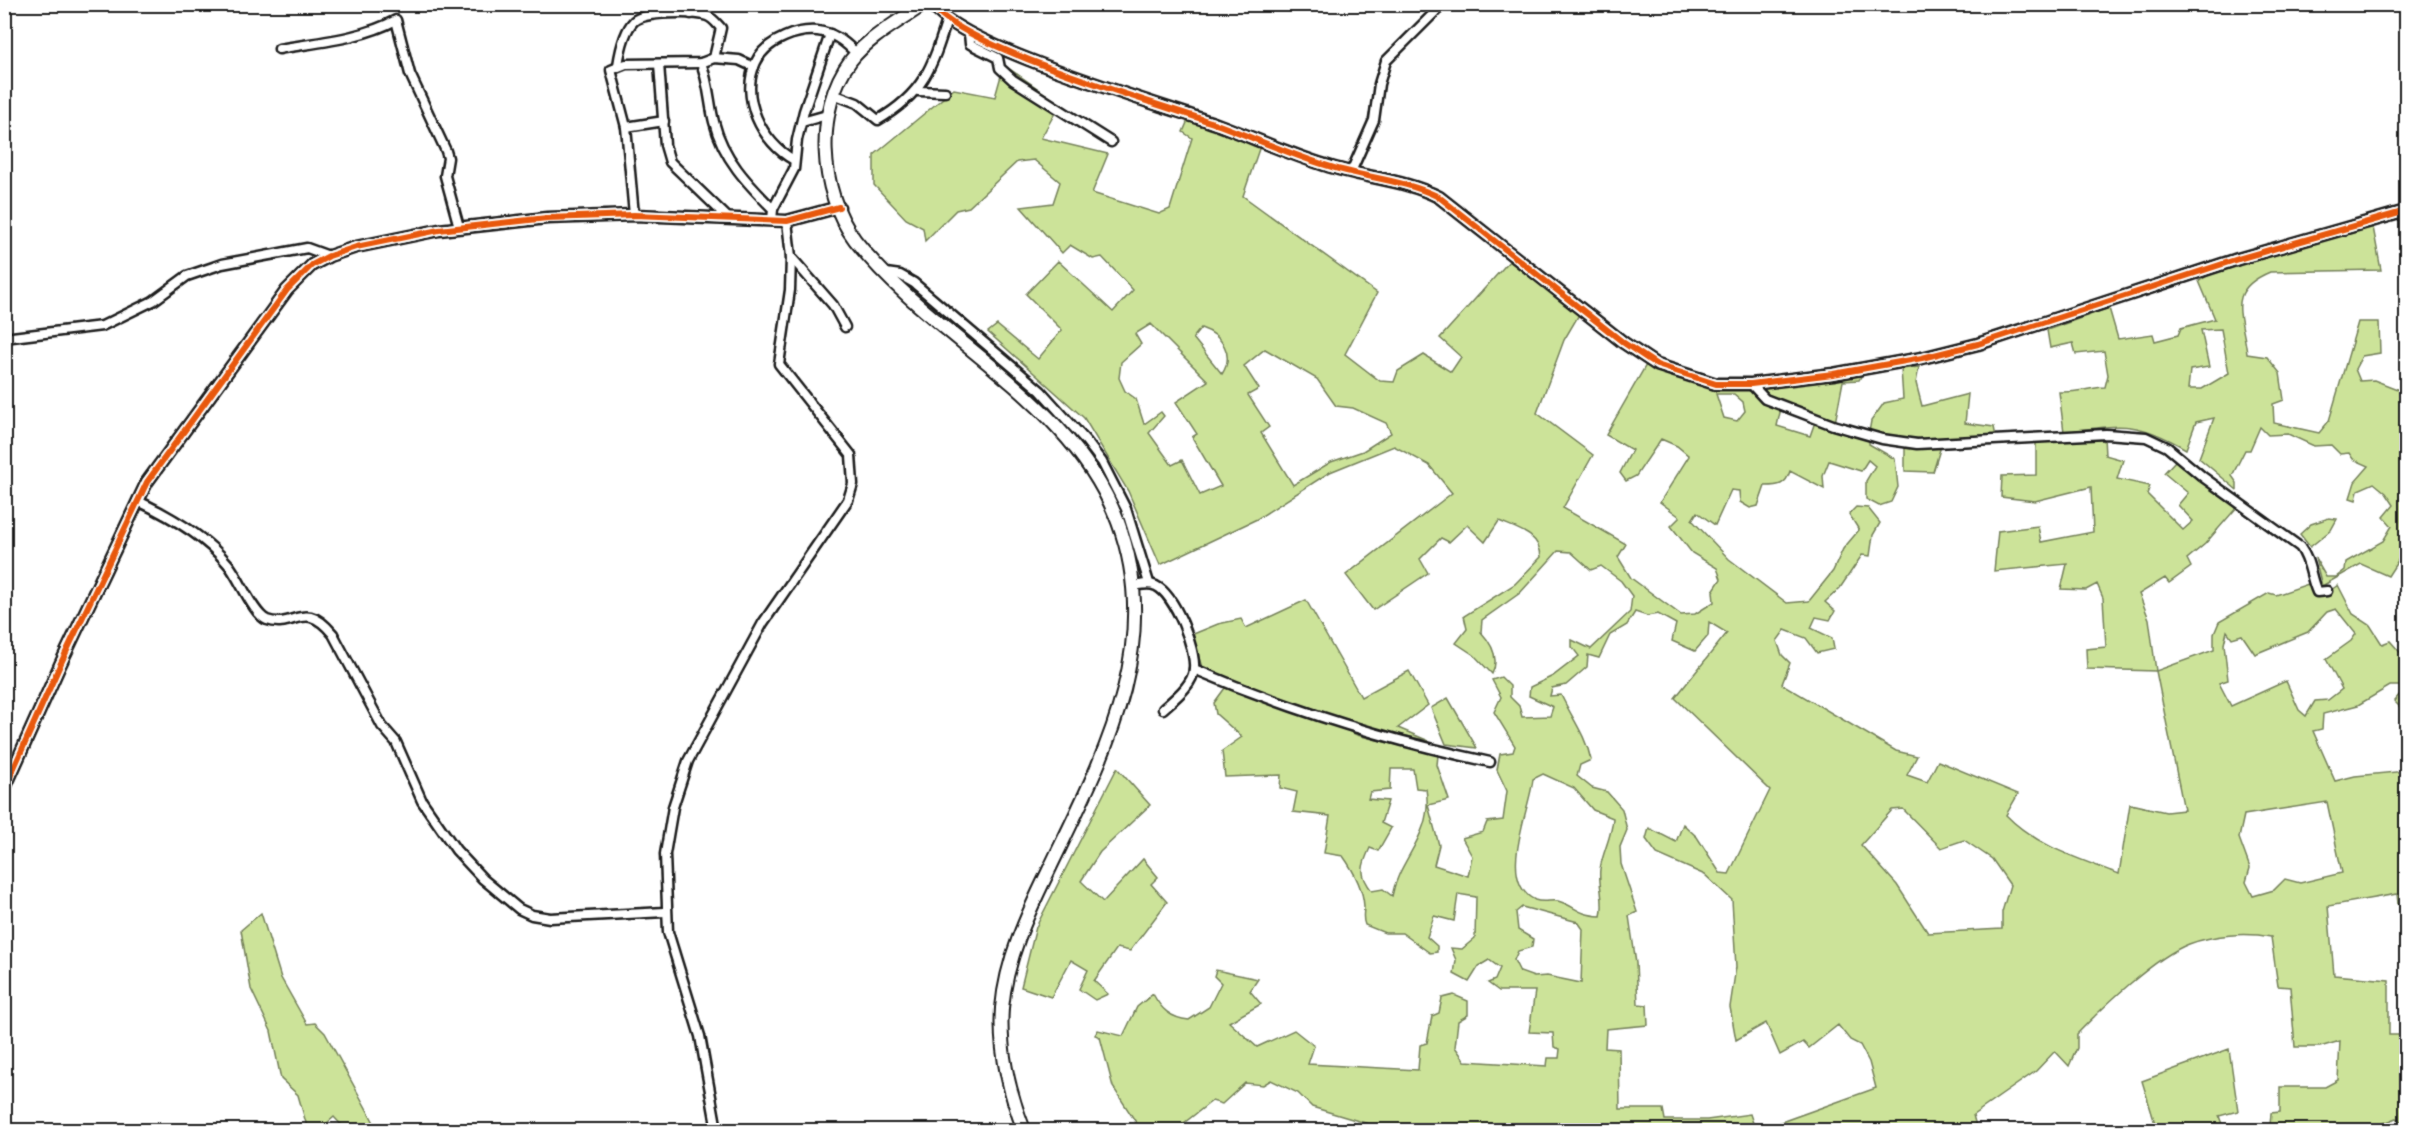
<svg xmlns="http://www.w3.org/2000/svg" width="2411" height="1135" viewBox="0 0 2411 1135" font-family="Pangolin,sans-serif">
<rect width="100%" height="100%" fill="#fff"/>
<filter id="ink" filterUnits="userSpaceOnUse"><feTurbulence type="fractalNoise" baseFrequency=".0167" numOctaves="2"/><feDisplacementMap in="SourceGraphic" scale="12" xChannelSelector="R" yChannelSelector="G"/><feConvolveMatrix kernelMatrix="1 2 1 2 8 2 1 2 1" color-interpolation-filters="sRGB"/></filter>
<g filter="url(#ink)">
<g fill="#cce399" stroke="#74805a" stroke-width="1.5" fill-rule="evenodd">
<path d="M 1004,65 L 1060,104 L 1041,138 L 1108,154 L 1092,193 L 1159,214 L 1170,209 L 1192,138 L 1183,132 L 1189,118 L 1261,143 L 1243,196 L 1377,293 L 1345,354 L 1380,381 L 1394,382 L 1398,371 L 1424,355 L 1451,372 L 1461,357 L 1440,338 L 1512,258 L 1580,313 L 1564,340 L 1537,413 L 1593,455 L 1563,508 L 1626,544 L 1618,557 L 1631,578 L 1681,615 L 1695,614 L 1714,602 L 1713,591 L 1721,579 L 1717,568 L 1692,553 L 1671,526 L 1680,517 L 1660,502 L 1689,456 L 1677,446 L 1661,439 L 1636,476 L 1626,481 L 1620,473 L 1632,450 L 1606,435 L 1646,365 L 1707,386 L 1749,387 L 1764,403 L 1781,408 L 1777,426 L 1810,436 L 1815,422 L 1869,439 L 1869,444 L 1895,459 L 1898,487 L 1891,502 L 1879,506 L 1866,499 L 1866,481 L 1875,466 L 1868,460 L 1861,471 L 1829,461 L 1823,476 L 1824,489 L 1790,471 C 1786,485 1779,486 1765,486 L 1758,506 L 1750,508 L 1740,502 L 1739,491 L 1731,490 L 1715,525 L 1697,512 L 1692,520 L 1729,559 L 1787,603 L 1809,601 L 1833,571 L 1843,549 L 1859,530 L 1849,514 L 1856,507 L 1868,508 L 1880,523 L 1873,535 L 1870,556 L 1862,555 L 1840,588 L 1825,602 L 1835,611 L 1830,620 L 1816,617 L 1811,628 L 1832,638 L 1834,649 L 1817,653 L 1806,638 L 1785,630 L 1777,641 L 1782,655 L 1790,663 L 1782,684 L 1896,751 L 1917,756 L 1907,775 L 1927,782 L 1938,761 L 2018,794 L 2006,815 C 2036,846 2079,859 2119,874 L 2130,804 L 2166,812 L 2184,810 L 2156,671 L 2087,669 L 2086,649 L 2106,647 L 2103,598 L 2097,584 L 2086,590 L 2061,589 L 2067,564 L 1994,571 L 1998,531 L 2038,526 L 2041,542 L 2093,532 L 2091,487 L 2035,501 L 2001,497 L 2002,476 L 2036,475 L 2036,441 L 2104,437 L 2105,455 L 2123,460 L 2117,479 L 2150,486 L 2147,494 L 2183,530 L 2193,521 L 2178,505 L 2188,493 L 2164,473 L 2176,460 L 2239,505 L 2205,544 L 2187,559 L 2191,567 L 2169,583 L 2165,578 L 2139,594 L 2149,619 L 2156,671 L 2214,650 L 2214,634 L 2219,622 L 2269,593 L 2276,595 L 2311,583 L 2313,594 L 2324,595 L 2338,585 L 2353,614 L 2370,625 L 2382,644 L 2390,641 L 2406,659 L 2406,709 L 2402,709 L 2394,701 L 2401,693 L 2400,686 L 2390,686 L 2358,705 L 2323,714 L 2322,729 L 2313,731 L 2335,781 L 2355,776 L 2406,771 L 2406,905 L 2398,904 L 2397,894 L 2328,906 L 2334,975 L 2389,980 L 2389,1035 L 2406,1035 L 2406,1127 L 2397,1118 L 2379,1125 L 2376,1130 L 2157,1130 L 2142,1081 L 2229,1049 L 2238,1111 L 2219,1116 L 2223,1127 L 2270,1126 L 2271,1113 L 2280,1112 L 2280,1087 L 2325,1087 L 2338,1080 L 2340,1041 L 2320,1047 L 2295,1047 L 2290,987 L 2278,986 L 2271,937 C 2245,932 2213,935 2189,944 C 2155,957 2103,1007 2077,1034 L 2077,1048 L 2069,1066 L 2055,1051 L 2036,1071 L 1973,1115 L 1977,1130 L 1419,1130 L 1372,1125 L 1312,1107 L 1298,1093 L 1271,1080 L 1263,1085 L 1245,1083 L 1222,1104 L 1212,1101 L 1175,1130 L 1141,1130 L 1113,1087 L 1100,1037 L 1095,1035 L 1098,1030 L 1123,1036 L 1137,1007 L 1153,994 C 1161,1009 1170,1018 1189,1020 L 1209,1007 L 1221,983 L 1214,976 L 1216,970 L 1258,979 L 1250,991 L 1261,1004 L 1229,1022 L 1257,1047 L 1294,1030 L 1314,1046 L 1308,1064 L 1418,1070 L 1420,1045 L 1427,1043 L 1432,1016 L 1439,1013 L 1442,998 L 1454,995 L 1468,1001 L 1468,1015 L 1458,1021 L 1455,1047 L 1465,1061 L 1547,1066 L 1548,1058 L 1559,1058 L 1560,1049 L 1554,1047 L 1553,1033 L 1529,1032 L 1535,991 L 1499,991 L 1488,983 L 1495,980 L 1500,968 L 1489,960 L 1479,966 L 1469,982 L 1454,974 L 1456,960 L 1451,948 L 1462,949 L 1475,938 L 1476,897 L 1458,894 L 1454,921 L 1434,916 L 1427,937 L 1437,946 L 1437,952 L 1430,953 L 1402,933 L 1385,933 L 1365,925 C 1362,918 1364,914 1364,906 C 1363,889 1353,870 1343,856 L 1324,853 L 1330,816 L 1293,812 L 1297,792 L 1280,788 L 1281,775 L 1225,777 L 1222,751 L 1242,737 L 1216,714 L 1214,703 L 1225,688 L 1327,721 L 1357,735 L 1438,755 L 1437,765 L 1449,800 L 1428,805 L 1439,845 L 1434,865 L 1468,876 L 1472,856 L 1462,838 L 1483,832 L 1487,822 L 1503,820 L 1507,791 L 1497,770 L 1500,754 L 1513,752 L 1515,746 L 1494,712 L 1501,697 L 1492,680 L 1501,677 L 1510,686 L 1510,697 L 1519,706 L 1522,717 L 1550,716 L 1553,707 L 1529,696 L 1530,687 L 1553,676 L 1579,656 L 1572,647 L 1572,640 L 1591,649 L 1630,612 L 1632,596 L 1621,581 L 1601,566 L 1591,570 L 1571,552 L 1558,551 L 1520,593 L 1482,620 L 1481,632 C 1492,644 1500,658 1492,674 L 1474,655 L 1456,643 L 1467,629 L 1464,616 L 1515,584 L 1541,557 C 1540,534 1517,529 1499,521 L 1485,542 L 1467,525 L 1449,542 L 1441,538 L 1420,559 L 1428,573 L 1373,610 L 1346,575 L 1452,493 L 1429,465 L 1394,446 L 1330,472 L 1257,519 L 1160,565 L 1128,491 L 1084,418 L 988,332 L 997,325 L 1038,359 L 1062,330 L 1026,294 L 1058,261 L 1113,312 L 1133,290 L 1102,257 L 1093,259 L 1070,245 L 1062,253 L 1021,207 L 1053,203 L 1060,182 L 1034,160 L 1017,162 L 969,207 L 956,210 L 925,241 L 923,228 L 906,219 L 874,185 L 874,155 L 954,89 L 995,97 ZM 1151,324 L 1208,381 L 1176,402 L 1197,434 L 1192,437 L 1221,486 L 1200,495 L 1182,460 L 1172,465 L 1149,433 L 1164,416 L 1161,412 L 1144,424 L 1136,399 L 1125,391 L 1119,378 L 1121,362 L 1141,344 L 1135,334 ZM 1201,328 C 1222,335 1235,354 1222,374 L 1193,338 ZM 1265,349 L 1317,379 L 1336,406 L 1353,408 L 1386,423 L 1391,433 L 1363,451 L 1331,462 L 1293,485 L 1261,433 L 1269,427 L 1248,395 L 1259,389 L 1244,366 ZM 1716,394 L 1734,394 L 1743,402 L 1745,411 L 1737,421 L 1724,418 ZM 2336,609 L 2356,634 L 2351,641 L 2326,659 L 2342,689 L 2328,700 L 2315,701 L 2306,716 L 2299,710 L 2286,681 L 2231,706 L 2219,683 L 2228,680 L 2224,644 L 2227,631 L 2232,638 L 2242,635 L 2255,654 L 2308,632 L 2327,612 ZM 1635,612 L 1647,616 L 1658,614 L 1676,624 L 1672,641 L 1695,651 L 1708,636 L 1709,622 L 1727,633 L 1675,698 L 1770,790 L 1729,874 L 1720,873 L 1697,837 L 1683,824 L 1676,842 L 1649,828 L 1646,839 L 1657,854 L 1705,875 L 1732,900 L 1736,967 L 1730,1007 L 1736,1040 L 1766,1023 L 1780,1055 L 1803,1042 L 1809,1048 L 1838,1025 L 1850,1040 L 1860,1045 L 1869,1062 L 1876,1088 L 1770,1126 L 1754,1126 L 1750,1114 L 1707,1120 L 1665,1120 L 1663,1109 L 1620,1109 L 1619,1049 L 1605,1048 L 1606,1029 L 1648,1025 L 1647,1005 L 1638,1004 L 1636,963 L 1629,916 L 1637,912 L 1621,864 L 1620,847 L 1627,830 L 1622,809 L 1607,792 L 1592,788 L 1577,776 L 1580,765 L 1591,760 C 1586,736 1572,718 1561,695 L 1550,696 L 1552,688 L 1566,685 L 1587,667 L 1588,655 L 1599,658 L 1610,635 L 1627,625 ZM 1391,769 L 1413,769 L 1416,788 L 1426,789 C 1434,835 1399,858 1392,896 L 1383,889 L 1372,891 C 1359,874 1361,867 1370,848 L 1378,851 L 1391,828 L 1381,823 L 1388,801 L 1368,799 L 1370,792 L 1390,790 ZM 1543,774 L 1574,788 L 1593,810 L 1613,818 C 1612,836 1603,851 1600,869 C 1598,885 1605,901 1601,916 C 1577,915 1576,906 1558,901 C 1551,900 1542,903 1535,900 C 1496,881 1530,810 1533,779 ZM 2327,802 L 2342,873 L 2300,883 L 2285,879 L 2274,890 L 2253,896 L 2246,882 L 2250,868 L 2239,838 L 2244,815 ZM 1903,809 L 1941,848 L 1964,840 L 1992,859 L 2010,885 L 2002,912 L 2002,929 L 1928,933 L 1897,885 L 1861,845 L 1892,810 ZM 1522,907 L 1578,922 L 1583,929 L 1581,983 L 1547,976 L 1534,977 L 1520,972 L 1514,960 L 1518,951 L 1532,947 L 1533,939 L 1518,930 L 1516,912 Z"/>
<path d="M 2373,227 L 2381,270 L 2270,272 C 2224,291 2243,315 2247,354 L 2267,357 L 2280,373 L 2284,400 L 2273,404 L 2274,423 L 2319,433 L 2329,421 L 2358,322 L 2379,322 L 2380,353 L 2362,356 L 2355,369 L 2360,381 L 2374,380 L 2405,392 L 2406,389 L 2406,548 L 2388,576 L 2361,564 L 2322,586 L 2315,558 L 2326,577 L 2336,577 L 2345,570 L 2346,562 L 2383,541 L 2392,526 L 2384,517 L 2394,505 L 2386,493 L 2374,483 L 2358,490 L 2356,500 L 2350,498 L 2355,482 L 2369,466 L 2353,459 L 2349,453 L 2340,454 L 2331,445 L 2314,446 L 2288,434 L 2268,435 L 2260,427 L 2250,450 L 2245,450 L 2232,476 L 2237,483 L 2237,490 L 2199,458 L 2214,418 L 2196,422 L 2186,449 C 2135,419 2120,425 2064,432 L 2059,392 C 2079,393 2086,388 2105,387 L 2108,375 L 2104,351 L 2076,354 L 2073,343 L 2050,348 L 2047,330 L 2109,308 L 2118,339 L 2153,334 L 2155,341 L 2178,335 L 2181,328 L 2215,319 L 2199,281 C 2240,254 2324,239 2373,227 ZM 2221,329 L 2229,373 L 2202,389 L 2188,389 L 2190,370 L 2209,367 L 2201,330 Z"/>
<path d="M 1919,367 L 1916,383 L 1922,406 L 1968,394 L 1965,423 L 1994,427 L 1996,437 C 1952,438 1911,442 1869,432 L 1871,421 L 1884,403 L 1903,399 L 1901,369 Z"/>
<polygon points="1863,373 1859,380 1843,381 1835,423 1799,407 1769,398 1757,386"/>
<polygon points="1905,446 1941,446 1933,472 1905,471"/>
<polygon points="2329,518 2337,519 2331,530 2310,547 2300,534 2311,524"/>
<polygon points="1306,600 1361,697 1409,671 1428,705 1398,728 1429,741 1356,725 1215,676 1202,667 1191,635 1218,624 1241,619 1246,628"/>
<polygon points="1448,698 1477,748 1446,744 1431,708"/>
<polygon points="1117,768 1150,805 1100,852 1081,881 1103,902 1143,859 1158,877 1151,884 1167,902 1130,951 1117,948 1094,981 1108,994 1095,1000 1079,989 1088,970 1071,960 1051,997 1021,987 1036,927"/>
<polygon points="261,913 281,978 307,1024 315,1023 325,1033 378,1130 346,1130 334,1117 319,1130 308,1130 298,1095 281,1079 271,1031 251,989 241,930"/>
</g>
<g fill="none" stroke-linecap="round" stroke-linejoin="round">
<g stroke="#1c1c1c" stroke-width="13">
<g id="minor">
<polyline points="1272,5 1273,4"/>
<polyline points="691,14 691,4"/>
<polyline points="969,33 970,44 998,58 1000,68 1013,80 1111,142"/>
<path d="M 279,49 C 318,42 361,39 396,20 L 410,74 L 446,151 L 448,158 L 445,176 L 459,227"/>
<path d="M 701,63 C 709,83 709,102 714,122 C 723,158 747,183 773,209"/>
<polyline points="659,64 665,145 670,162 728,218"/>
<path d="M 618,65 C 620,52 624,31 634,21 C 644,12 693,11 707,16 C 713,18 717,24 721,28 L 714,58"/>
<polyline points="918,91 945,92"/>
<path d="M 833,94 L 857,103 L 878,120 C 923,94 932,68 947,20"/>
<polyline points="802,122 827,115"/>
<polyline points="626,127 664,121"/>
<path d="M 794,160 C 762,143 739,97 756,62 C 766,40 800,27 823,32 C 837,35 847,44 857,54"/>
<polyline points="1351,172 1374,120 1379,84 1386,61 1443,4"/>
<polyline points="634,215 626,127 611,70 626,64 701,63 714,58 739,60 754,67"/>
<polyline points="772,221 773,209 794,169 797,140 804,111 830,34"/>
<polyline points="791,257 833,305 845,327"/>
<polyline points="886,273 900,275 914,283 1041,391 1086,441 1102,462 1126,509 1149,583"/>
<polyline points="4,338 102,326 153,301 187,276 222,264 307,248 329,256"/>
<path d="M 1751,384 L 1765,399 L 1833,425 L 1882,439 L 1917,444 L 2106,434 L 2146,437 L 2167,447 L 2203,477 L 2300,547 C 2311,562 2310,577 2317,592 L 2327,591"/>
<path d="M 138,501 C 170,516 205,536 228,564 C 239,577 253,614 267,620 C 295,630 303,598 333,634 L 382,726 L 396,742 L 422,801 L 456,850 L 483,879 L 519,909 L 532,915 L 550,918 L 665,912"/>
<path d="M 1134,586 C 1141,585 1149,582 1156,586 C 1175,595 1196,649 1194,669 C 1193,685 1174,699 1163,709"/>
<path d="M 1194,669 C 1292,711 1387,740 1490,762"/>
<polyline points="717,1130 700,1036 668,932 665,854 673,807 688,761 763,623 848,500 853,484 851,455 779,364 790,290 791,257 787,221"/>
</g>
</g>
<g stroke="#1c1c1c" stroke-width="15">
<g id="tertiary">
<path d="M 932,4 C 957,47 1164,105 1219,125 C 1254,138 1289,154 1325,165 C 1363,178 1403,179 1439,197 L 1624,343 L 1657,365 L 1716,384 L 1751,384 L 1833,374 L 1922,358 L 1978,344 L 2238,259 L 2406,211"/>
<polyline points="4,790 60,665 147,482 287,290 312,265 329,256 356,247 439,230 547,218 634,215 787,221 839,207"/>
</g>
</g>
<g stroke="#1c1c1c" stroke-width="16">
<path id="secondary" d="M 924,4 C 900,21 869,37 851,60 C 814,109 819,192 855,240 C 911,312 997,361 1058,428 C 1083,455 1105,487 1118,522 C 1165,647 1101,761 1048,872 C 1027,915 1006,960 1002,1008 C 999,1051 1009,1092 1024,1130"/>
</g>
<use href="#minor" stroke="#fff" stroke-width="8"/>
<use href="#tertiary" stroke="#fff" stroke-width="10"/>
<use href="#secondary" stroke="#fff" stroke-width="12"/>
<g stroke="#fff" stroke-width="10">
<g id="cycleway">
<path d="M 932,4 C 957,47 1164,105 1219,125 C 1254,138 1289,154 1325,165 C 1363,178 1403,179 1439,197 L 1624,343 L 1657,365 L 1716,384 L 1751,384 L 1833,374 L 1922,358 L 1978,344 L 2238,259 L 2406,211"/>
<polyline points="4,790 60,665 147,482 287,290 312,265 329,256 356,247 439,230 547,218 634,215 787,221 839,207"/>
</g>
</g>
<use href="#cycleway" stroke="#e8590c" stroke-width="6"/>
</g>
</g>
<rect width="2411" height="1135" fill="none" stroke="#fff" stroke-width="24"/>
<rect x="12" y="12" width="2387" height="1111" fill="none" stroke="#1c1c1c" stroke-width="2" filter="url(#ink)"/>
</svg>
